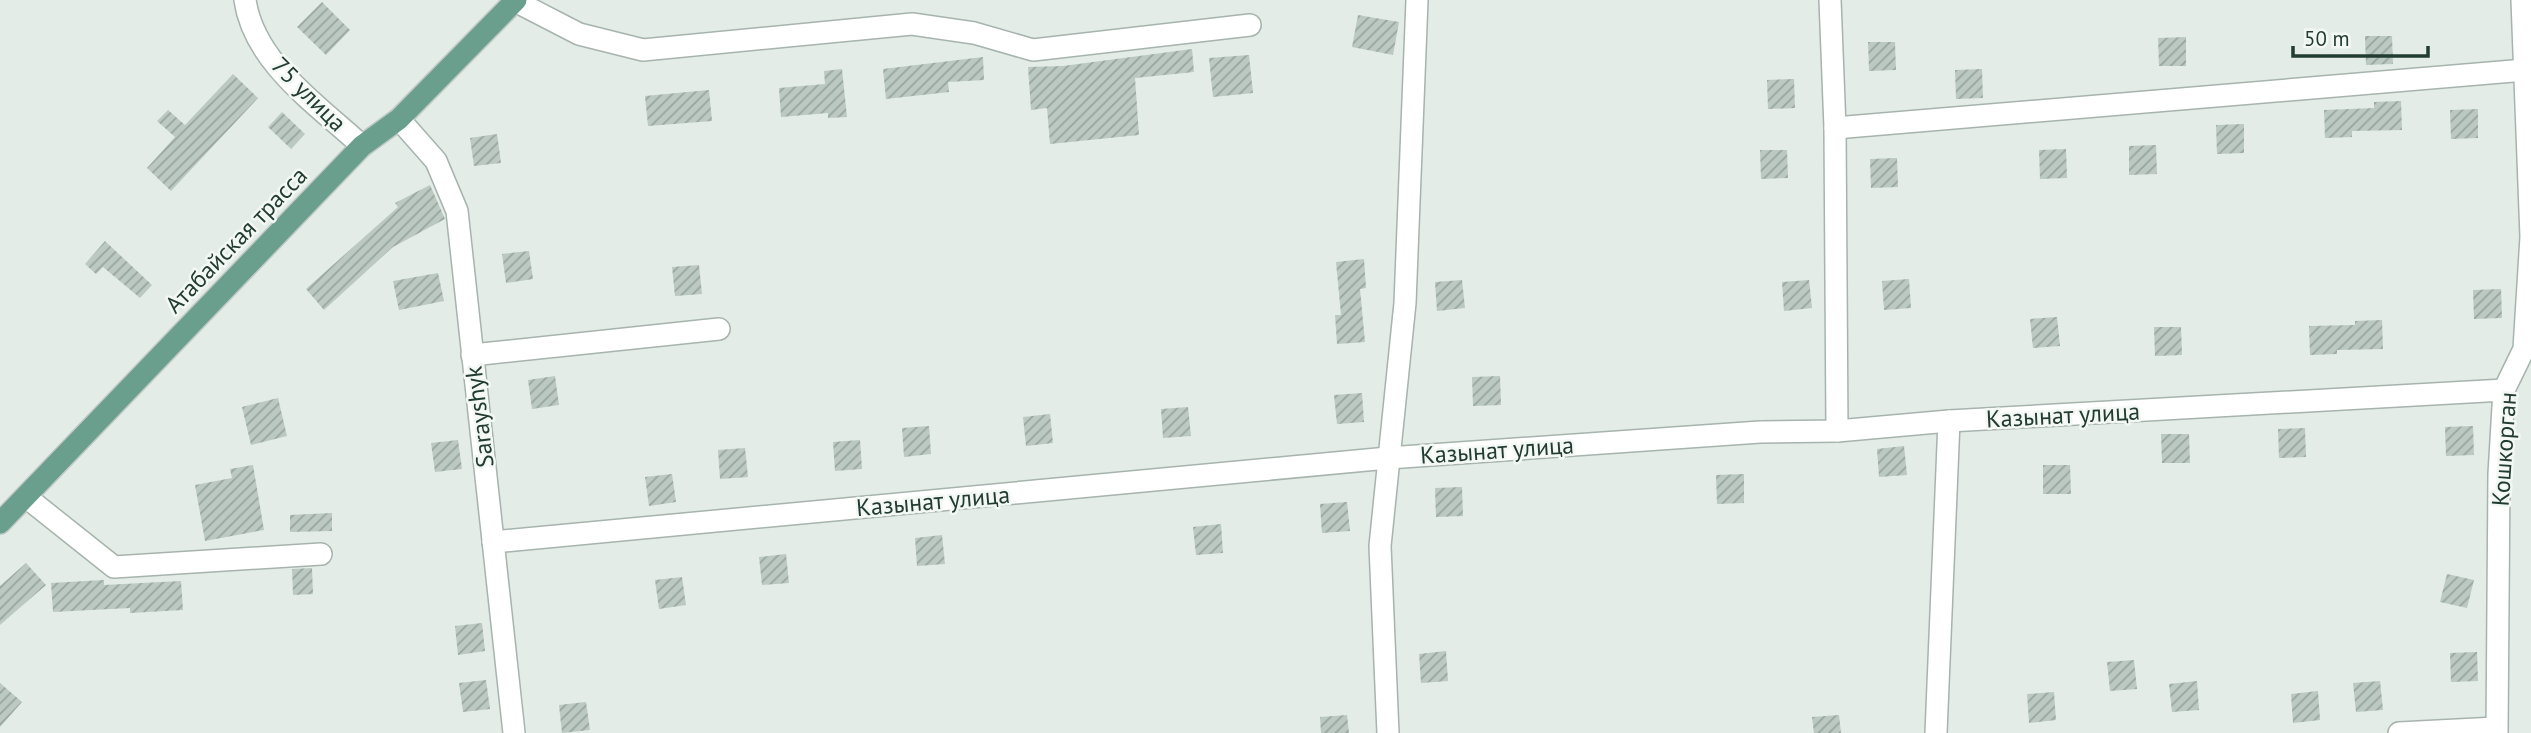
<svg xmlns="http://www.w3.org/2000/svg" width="2531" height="733" viewBox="0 0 2531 733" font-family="'PT Sans',sans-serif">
<defs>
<pattern id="building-hatch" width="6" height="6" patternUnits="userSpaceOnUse" patternTransform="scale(1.75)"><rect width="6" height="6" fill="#bbc9c2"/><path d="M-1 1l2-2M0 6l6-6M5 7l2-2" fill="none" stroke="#98a49e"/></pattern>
</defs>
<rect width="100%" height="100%" fill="#e3ece7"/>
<g fill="url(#building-hatch)">
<polygon points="322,2 350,30 326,55 297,27"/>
<polygon points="1358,15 1399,22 1393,55 1352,47"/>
<polygon points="2365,36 2392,36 2393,64 2366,65"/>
<polygon points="2186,37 2186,66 2159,66 2158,38"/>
<polygon points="1868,42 1895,42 1896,70 1869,71"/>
<polygon points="1192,49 1194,72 1135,78 1139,135 1050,144 1047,108 1031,110 1028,67 1063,66"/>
<polygon points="1249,55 1253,93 1213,97 1209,58"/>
<polygon points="983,57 984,80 948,82 949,92 886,99 883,69"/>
<polygon points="842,69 847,117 828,118 828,113 781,117 779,88 825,84 824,71"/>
<polygon points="1982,69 1983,98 1956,99 1955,70"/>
<polygon points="233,74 258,98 171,191 147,168 175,137 157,121 168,110 185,125"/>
<polygon points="1794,79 1795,108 1768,109 1767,80"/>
<polygon points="709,90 712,121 648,126 645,96"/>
<polygon points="2401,101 2402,130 2352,131 2352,137 2325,138 2324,110 2374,108 2374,102"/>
<polygon points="2478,109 2478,138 2451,139 2450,110"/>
<polygon points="282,112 305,134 291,149 268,127"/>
<polygon points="2244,124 2244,153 2217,154 2216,125"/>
<polygon points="497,134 501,163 474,166 470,138"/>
<polygon points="2156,145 2157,174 2129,175 2129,146"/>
<polygon points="2066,149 2067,178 2040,179 2039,150"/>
<polygon points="1760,150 1787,150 1788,178 1761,179"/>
<polygon points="1897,158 1898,187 1871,188 1870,159"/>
<polygon points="430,185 445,219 393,247 324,310 306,289 398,207 395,203"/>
<polygon points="105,241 152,285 140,298 103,267 96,274 85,264"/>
<polygon points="529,251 533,279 506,283 502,254"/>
<polygon points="1364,259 1366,288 1360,289 1365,342 1337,344 1335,315 1341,315 1336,262"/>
<polygon points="699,265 702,294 675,296 672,267"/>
<polygon points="438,273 444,301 399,310 393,281"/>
<polygon points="1909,279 1911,308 1884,310 1882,281"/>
<polygon points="1462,280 1465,308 1437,311 1435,282"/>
<polygon points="1809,280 1812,308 1784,311 1782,282"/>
<polygon points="2501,289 2502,318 2474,319 2473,290"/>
<polygon points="2057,317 2060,346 2033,348 2030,319"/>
<polygon points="2382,320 2383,349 2337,350 2337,354 2310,355 2309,326 2355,325 2355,321"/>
<polygon points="2154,327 2181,327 2182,355 2155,356"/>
<polygon points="555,376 559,405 532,409 528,380"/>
<polygon points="1500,376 1501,405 1473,406 1472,377"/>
<polygon points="1362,393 1364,422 1337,424 1334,395"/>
<polygon points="278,398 287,436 251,445 242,407"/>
<polygon points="1188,407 1191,436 1163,438 1161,409"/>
<polygon points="1050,414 1053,443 1026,446 1023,417"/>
<polygon points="929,426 931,454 904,457 902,428"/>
<polygon points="2473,426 2474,455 2446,456 2445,427"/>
<polygon points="2305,428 2306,457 2279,458 2278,429"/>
<polygon points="2161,434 2189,434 2190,463 2162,463"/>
<polygon points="458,440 462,469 435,472 431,443"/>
<polygon points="860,440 862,469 835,471 833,442"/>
<polygon points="1904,446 1907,475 1879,477 1877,449"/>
<polygon points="745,448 748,477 720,479 718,450"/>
<polygon points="253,465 264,530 205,541 195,485 232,478 230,469"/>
<polygon points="2043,465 2070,465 2071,494 2043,494"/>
<polygon points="672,474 676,502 649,506 645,477"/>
<polygon points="1744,474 1744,503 1717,504 1716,475"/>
<polygon points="1462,487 1463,516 1436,517 1435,488"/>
<polygon points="1347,502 1350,531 1322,533 1320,504"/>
<polygon points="332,513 332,531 290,532 290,515"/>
<polygon points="1221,524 1223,553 1196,555 1193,527"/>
<polygon points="942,535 945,564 917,566 915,538"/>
<polygon points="786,554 789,583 762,585 759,557"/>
<polygon points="26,563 46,585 0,625 0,586"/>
<polygon points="312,568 313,594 293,595 292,569"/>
<polygon points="2447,574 2474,580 2467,608 2440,602"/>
<polygon points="682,577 686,605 659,609 655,580"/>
<polygon points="104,580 104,585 181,581 183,610 130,613 130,608 53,612 51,583"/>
<polygon points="482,623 485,651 458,655 455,626"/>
<polygon points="1446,651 1448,681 1421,683 1419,654"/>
<polygon points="2477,652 2478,681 2451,682 2450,653"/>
<polygon points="2134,660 2137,689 2110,691 2107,662"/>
<polygon points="486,680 490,709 463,712 459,683"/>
<polygon points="2197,681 2199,710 2172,712 2169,684"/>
<polygon points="2380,681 2383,710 2356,712 2353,683"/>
<polygon points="0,683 22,702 0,727"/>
<polygon points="2318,691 2320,720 2293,723 2291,694"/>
<polygon points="2054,692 2056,720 2029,723 2027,694"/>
<polygon points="586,702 590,730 562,733 559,705"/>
<polygon points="1347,715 1349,733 1321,733 1320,717"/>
<polygon points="1839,715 1841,733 1814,733 1812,717"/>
</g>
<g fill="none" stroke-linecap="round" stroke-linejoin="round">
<g stroke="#a6b4ad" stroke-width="24">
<g id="minor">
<path d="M 245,0 C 254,63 318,105 362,146"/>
<polyline points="1830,0 1835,128 1837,431"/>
<polyline points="515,1 579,34 643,50 912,24 974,33 1033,50 1250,25"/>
<polyline points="399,119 436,161 457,211 514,733"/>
<polyline points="1835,128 2525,70"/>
<polyline points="472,355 719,329"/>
<polyline points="26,497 114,567 321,554"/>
<polyline points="493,542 1388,458 1760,432 1837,431 1949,421 2504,390"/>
<polyline points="1388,733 1380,546 1405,303 1417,0"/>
<polyline points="1936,733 1949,421"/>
<polyline points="2399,733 2496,728"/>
<polyline points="2497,733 2499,474 2504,390 2524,349 2531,237 2522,0"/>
</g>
</g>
<g stroke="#c1c8c6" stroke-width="24">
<polyline id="major" points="0,523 362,146 399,119 516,0"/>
</g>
<use href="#minor" stroke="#fff" stroke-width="21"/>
<use href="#major" stroke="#699f8c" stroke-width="21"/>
</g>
<g text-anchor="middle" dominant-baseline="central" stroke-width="5" stroke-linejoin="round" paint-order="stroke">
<g font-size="24" fill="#233c33" stroke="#f3f8f5">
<text transform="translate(309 94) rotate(45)">75 улица</text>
<text transform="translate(236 240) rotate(-46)">Атабайская трасса</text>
<text transform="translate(2063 415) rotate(-3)">Казынат улица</text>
<text transform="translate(479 417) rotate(-97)">Sarayshyk</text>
<text transform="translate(2504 449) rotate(-86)">Кошкорган</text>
<text transform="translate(1497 450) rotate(-4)">Казынат улица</text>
<text transform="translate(933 501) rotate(-5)">Казынат улица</text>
</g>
</g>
<path d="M2293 46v10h135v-10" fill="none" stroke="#233c33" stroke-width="3.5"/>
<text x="2304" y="46" font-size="21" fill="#233c33" stroke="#f3f8f5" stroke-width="5" paint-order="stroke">50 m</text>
</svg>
